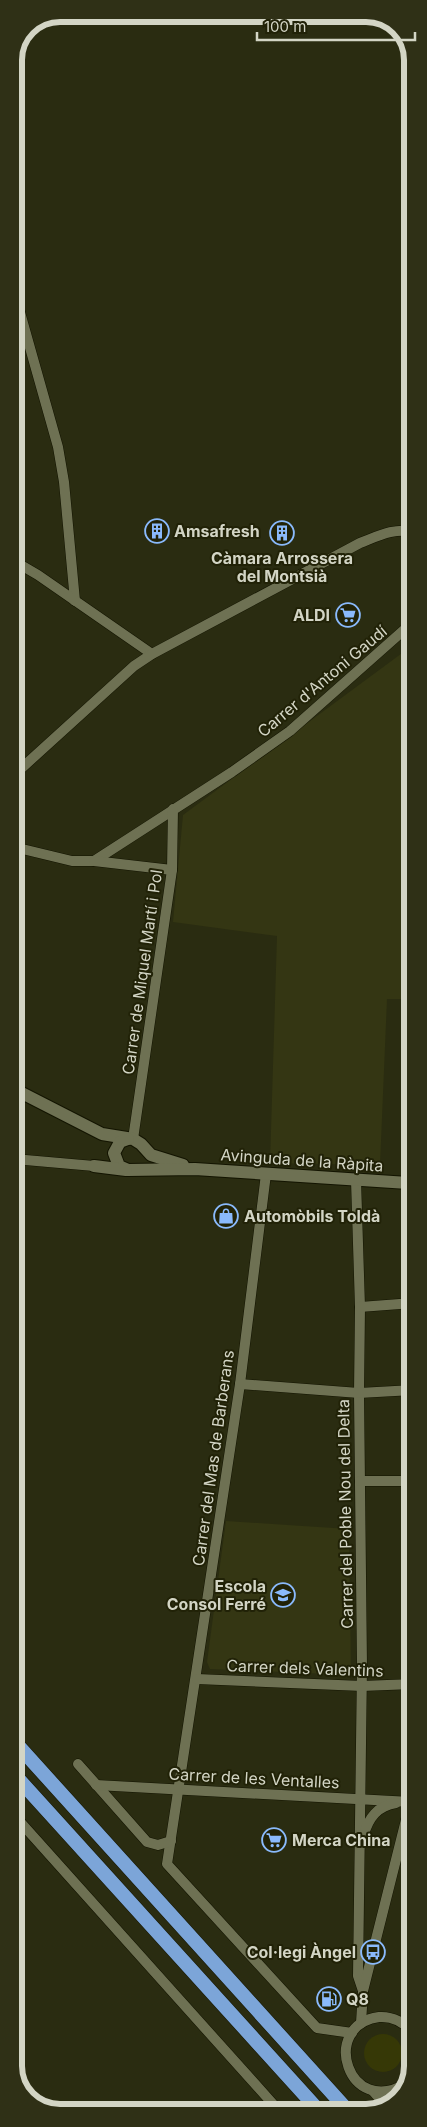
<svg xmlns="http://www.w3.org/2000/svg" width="427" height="2127" viewBox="0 0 427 2127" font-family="Inter,sans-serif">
<rect width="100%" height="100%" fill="#2a2c11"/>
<g fill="#343613">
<polygon points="413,645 413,999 387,999 380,1165 270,1163 277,936 173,922 183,815"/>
<polygon points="226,1521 349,1529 351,1675 210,1669 207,1662"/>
</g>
<circle fill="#363806" cx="383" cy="2053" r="19"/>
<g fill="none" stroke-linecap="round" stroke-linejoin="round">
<g stroke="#131400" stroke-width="11">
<g id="minor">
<polyline points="14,291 58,447 64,482 75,601"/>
<polyline points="14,561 38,575 152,654"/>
<path d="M 14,775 L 134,666 L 152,654 L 360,543 C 376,537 395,527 413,532"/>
<polyline points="14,847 72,861 94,861 232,772 290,731 413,622"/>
<polyline points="94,861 172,870"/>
<polyline points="133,1139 172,870 173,809"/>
<polyline points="14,1159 94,1166"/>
<polyline points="266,1174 240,1384 167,1864 317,2028 352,2033"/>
<polyline points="356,1180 360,1307 359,1393 362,1667 358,1976 363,1991"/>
<polyline points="360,1307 413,1303"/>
<polyline points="240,1384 359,1393 413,1390"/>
<polyline points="360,1481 413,1481"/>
<polyline points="197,1679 362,1686 413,1684"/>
<polyline points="78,1764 147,1842 158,1845 171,1841"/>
<polyline points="96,1785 411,1802"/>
<polyline points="14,1815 281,2113"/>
<path d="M 364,1834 C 369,1818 377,1806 396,1803"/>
<polyline points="361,2023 363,1991 413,1792"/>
<polyline points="404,2023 413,1998"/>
<path d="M 407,2083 C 348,2120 319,2025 379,2017 C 393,2016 405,2023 413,2033"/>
<polyline points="373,2091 386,2106"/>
</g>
</g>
<g stroke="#131400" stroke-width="14">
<g id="tertiary">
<polyline points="14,1089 102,1134 133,1139 141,1144 151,1155 183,1165"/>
<polyline points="128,1139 120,1142 114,1153 119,1166 128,1170 195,1169 408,1183"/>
<polyline points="94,1166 126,1170"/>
<path d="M 413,1169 C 406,1176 407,1184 413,1191"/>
</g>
</g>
<g stroke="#131400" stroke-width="15">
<g id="trunk">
<polyline points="14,1741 350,2113"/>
<polyline points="14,1774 321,2113"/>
</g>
</g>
<use href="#minor" stroke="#6e7153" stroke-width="10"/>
<use href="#tertiary" stroke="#6e7153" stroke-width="12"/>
<use href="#trunk" stroke="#7ca5d8" stroke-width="14"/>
</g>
<defs>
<g id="building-ring" transform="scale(1.25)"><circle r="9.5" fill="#212207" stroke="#8abafc" stroke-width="1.5"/><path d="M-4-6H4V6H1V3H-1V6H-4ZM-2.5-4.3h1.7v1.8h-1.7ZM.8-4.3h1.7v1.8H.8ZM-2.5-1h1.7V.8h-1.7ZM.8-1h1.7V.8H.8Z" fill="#8abafc"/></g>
<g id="supermarket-ring" transform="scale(1.25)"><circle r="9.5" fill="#212207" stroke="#8abafc" stroke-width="1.5"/><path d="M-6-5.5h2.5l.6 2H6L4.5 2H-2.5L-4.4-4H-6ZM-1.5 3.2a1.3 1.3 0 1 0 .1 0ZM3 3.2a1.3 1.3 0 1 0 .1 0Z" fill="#8abafc"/></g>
<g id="shop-ring" transform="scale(1.25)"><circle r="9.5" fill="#212207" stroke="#8abafc" stroke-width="1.5"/><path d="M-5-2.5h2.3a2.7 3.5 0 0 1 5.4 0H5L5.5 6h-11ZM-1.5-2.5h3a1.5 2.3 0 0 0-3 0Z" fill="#8abafc"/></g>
<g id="school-ring" transform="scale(1.25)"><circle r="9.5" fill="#212207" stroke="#8abafc" stroke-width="1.5"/><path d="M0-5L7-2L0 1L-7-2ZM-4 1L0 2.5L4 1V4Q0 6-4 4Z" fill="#8abafc"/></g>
<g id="bus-ring" transform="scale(1.25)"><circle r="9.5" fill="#212207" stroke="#8abafc" stroke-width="1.5"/><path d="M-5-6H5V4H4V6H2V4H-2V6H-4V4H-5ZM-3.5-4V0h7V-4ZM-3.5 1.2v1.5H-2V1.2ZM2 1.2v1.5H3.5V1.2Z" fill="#8abafc"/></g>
<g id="fuel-ring" transform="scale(1.25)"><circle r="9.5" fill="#212207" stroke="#8abafc" stroke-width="1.5"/><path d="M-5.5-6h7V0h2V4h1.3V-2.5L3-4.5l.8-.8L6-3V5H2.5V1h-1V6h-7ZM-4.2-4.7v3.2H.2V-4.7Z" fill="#8abafc"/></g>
</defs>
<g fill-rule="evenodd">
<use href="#building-ring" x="157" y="531"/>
<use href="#building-ring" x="282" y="533"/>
<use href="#supermarket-ring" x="348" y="615"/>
<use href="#shop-ring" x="226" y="1216"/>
<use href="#school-ring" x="283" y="1595"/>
<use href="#supermarket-ring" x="274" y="1840"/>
<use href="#bus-ring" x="373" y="1952"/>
<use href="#fuel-ring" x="329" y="1999"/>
</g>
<g text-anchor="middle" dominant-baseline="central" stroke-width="4" stroke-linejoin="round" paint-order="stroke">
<g font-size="16" font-weight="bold" fill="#d3d5c5" stroke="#212207" text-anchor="start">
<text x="174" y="531">Amsafresh</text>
<text x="282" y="558" text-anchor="middle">Càmara Arrossera<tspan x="282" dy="18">del Montsià</tspan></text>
<text x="330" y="615" text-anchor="end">ALDI</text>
<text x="244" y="1216">Automòbils Toldà</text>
<text x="266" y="1586" text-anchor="end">Escola<tspan x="266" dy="18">Consol Ferré</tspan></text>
<text x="292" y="1840">Merca China</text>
<text x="356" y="1952" text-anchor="end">Col·legi Àngel</text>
<text x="346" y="1999">Q8</text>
</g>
<g font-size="16" fill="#d3d5c5" stroke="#212207">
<text transform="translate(322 681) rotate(-40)">Carrer d'Antoni Gaudí</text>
<text transform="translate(142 972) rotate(-82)">Carrer de Miquel Martí i Pol</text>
<text transform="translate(302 1160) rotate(4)">Avinguda de la Ràpita</text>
<text transform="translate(213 1458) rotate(-82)">Carrer del Mas de Barberans</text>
<text transform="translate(345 1514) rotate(-91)">Carrer del Poble Nou del Delta</text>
<text transform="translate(305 1668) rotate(2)">Carrer dels Valentins</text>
<text transform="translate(254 1778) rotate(3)">Carrer de les Ventalles</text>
</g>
</g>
<path d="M0 0H427V2127H0ZM60 22H366A38 38 0 0 1 404 60V2066A38 38 0 0 1 366 2104H60A38 38 0 0 1 22 2066V60A38 38 0 0 1 60 22Z" fill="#2f3016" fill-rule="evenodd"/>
<path fill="none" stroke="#d3d5c5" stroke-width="6" d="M60 22H366A38 38 0 0 1 404 60V2066A38 38 0 0 1 366 2104H60A38 38 0 0 1 22 2066V60A38 38 0 0 1 60 22Z"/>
<path d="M257 32v8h158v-8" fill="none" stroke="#d3d5c5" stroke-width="2.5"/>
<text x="264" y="32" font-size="15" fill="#d3d5c5" stroke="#212207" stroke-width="4" paint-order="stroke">100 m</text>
</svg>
